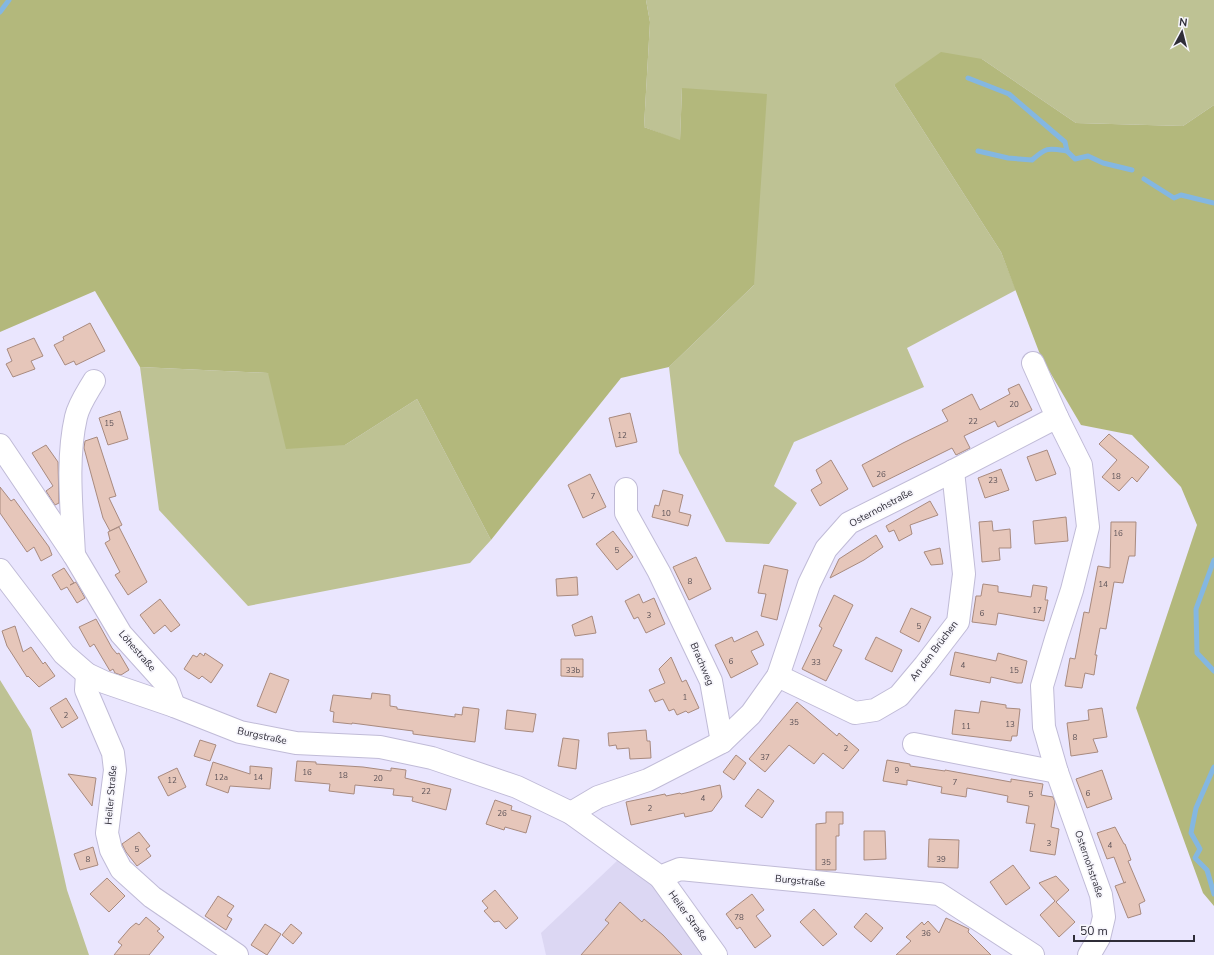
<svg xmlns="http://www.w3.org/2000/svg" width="1214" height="955" viewBox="0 0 1214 955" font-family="'Nunito Sans',sans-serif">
<rect width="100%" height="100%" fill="#eae6fe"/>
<polygon fill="#dcd7f3" points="618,860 642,875 667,900 706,955 546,955 541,933"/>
<g fill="#bec294">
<polygon points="646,0 1214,0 1214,105 1183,126 1076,123 982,59 894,85 1001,252 1016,290 907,348 924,387 794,442 774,486 797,503 769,544 726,542 679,453 669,367 754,285 682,88 680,141 644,127 650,22"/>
<polygon points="140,367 268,373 345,445 417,399 491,540 470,563 248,606 159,510"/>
<polygon points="0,680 31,730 67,890 89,955 0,955"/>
</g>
<g fill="#b3b87c">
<polygon points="0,0 646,0 650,22 644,127 680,140 682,88 767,94 754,285 669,367 621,378 491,540 417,399 345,445 286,449 268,373 140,367 95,291 0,332"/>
<polygon points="941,52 982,59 1076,123 1183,126 1214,105 1214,906 1203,893 1136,708 1197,525 1181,487 1132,435 1081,425 1041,357 1001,252 894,85"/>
</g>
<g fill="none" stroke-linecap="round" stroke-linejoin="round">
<g stroke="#84b7e1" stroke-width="5">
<polyline points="0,12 9,0"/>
<polyline points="968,78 1009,94 1065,142 1067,151 1075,159 1088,156 1103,163 1132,170"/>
<path d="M 978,151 L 1008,158 L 1032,160 C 1047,147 1048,148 1067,151"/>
<polyline points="1144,179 1174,198 1181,195 1214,203"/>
<polyline points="1214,560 1196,609 1197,653 1214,671"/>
<polyline points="1214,767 1196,808 1191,833 1200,849 1195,858 1207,870 1214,894"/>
</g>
</g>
<g fill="#e6c6ba" stroke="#a88a7f">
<polygon points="90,323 105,351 76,365 74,361 65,365 54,345 64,340 63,337"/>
<polygon points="34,338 43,356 31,361 35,369 13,377 6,364 12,361 7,349"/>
<polygon points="1019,384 1032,410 998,427 995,421 964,436 970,448 956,455 952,448 873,487 862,465 903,443 948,421 942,410 972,394 980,410 1010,394 1008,389"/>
<polygon points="120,411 128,439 108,445 99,418"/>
<polygon points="630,413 637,442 616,447 609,418"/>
<polygon points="1109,434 1149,467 1137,482 1132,477 1119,491 1102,477 1117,460 1099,444"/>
<polygon points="97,437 116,496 109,498 122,525 110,531 103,518 84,448 85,441"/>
<polygon points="46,445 58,462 59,503 55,505 46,491 53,486 32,453"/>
<polygon points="1047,450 1056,474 1036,481 1027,457"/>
<polygon points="831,460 848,489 820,506 811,490 822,483 816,470"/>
<polygon points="1001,469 1009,490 985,498 978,478"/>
<polygon points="590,474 606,507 583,518 568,485"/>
<polygon points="0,487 11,501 14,499 49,547 52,555 41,561 34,547 27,552 0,513"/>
<polygon points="663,490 683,495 679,512 691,515 688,526 652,517 655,505 659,506"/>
<polygon points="930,501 938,515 910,525 912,534 899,541 894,530 889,532 886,526"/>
<polygon points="1066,517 1068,541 1035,544 1033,521"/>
<polygon points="992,521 993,531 1010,529 1011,548 999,548 1000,560 982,562 979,522"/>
<polygon points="1111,522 1136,522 1135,556 1129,556 1123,583 1114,582 1106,629 1100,628 1095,655 1097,655 1094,675 1085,673 1082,688 1065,686 1070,658 1075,659 1084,612 1089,613 1098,566 1110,568"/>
<polygon points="119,527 147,582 128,595 115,575 120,572 105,543 110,540 108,532"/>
<polygon points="613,531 633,557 617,570 596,544"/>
<polygon points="876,535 883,547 864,560 830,578 839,559"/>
<polygon points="940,548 943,564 931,565 924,552"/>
<polygon points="696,557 711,589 689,600 673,567"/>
<polygon points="764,565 788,570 777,620 761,616 766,594 758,593"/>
<polygon points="64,568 74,583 70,585 76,582 85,598 77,603 67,587 61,590 52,575"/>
<polygon points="577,577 578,595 557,596 556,579"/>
<polygon points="983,584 998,586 998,592 1031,597 1033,585 1047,587 1045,600 1048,600 1044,621 998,613 996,625 972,622 976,596 981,596"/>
<polygon points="639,594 643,603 654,598 665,624 646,633 638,617 634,619 625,601"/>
<polygon points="834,595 853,605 833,646 842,650 826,681 802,669 822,628 819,626"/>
<polygon points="160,599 180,625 171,632 165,625 154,634 140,615"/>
<polygon points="911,608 931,617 919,642 900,632"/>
<polygon points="592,616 596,633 575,636 572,625"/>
<polygon points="96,619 112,648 117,654 119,653 129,670 121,675 115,673 113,669 110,671 94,644 90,647 79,627"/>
<polygon points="15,626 23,652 31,647 43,664 45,662 55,676 39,687 28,676 27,677 7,646 2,631"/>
<polygon points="757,631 764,645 751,651 758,664 731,678 715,645 732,637 734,642"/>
<polygon points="876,637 902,650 892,672 865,659"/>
<polygon points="955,652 996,661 998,653 1027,661 1022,683 1017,683 991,677 990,683 950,675"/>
<polygon points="200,653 204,656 205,653 223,665 211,683 202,676 199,679 184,669 193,655 197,657"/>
<polygon points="671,657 682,682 686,680 699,708 688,713 686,711 677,715 674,709 669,711 663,699 655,702 649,690 665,683 659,669"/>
<polygon points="561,659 583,659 583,677 561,676"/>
<polygon points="270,673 289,680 276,713 257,706"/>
<polygon points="372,693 390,695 390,706 397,707 397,709 455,717 455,714 462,715 463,707 479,709 475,742 413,734 413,731 352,723 352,724 333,722 334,712 330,711 333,695 371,699"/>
<polygon points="66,698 78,718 62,728 50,708"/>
<polygon points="981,701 1006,705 1006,708 1020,709 1017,736 1012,736 1011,741 952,734 955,710 979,713"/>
<polygon points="797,702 837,736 839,733 859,750 843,769 823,753 814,764 789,745 765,772 749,759"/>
<polygon points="1102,708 1107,737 1093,739 1098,752 1071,756 1067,723 1089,720 1088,710"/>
<polygon points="507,710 536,714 533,732 505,729"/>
<polygon points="646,730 647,741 650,741 651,758 630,759 629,748 617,749 616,745 609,746 608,733"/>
<polygon points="563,738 579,740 576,769 558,766"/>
<polygon points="200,740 216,745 210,761 194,756"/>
<polygon points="736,755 746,763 734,780 723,772"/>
<polygon points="887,760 910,764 910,766 945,771 945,770 1011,782 1011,779 1043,784 1041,795 1053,797 1055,802 1051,827 1059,829 1055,855 1030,851 1035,824 1026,823 1029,806 1007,802 1008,796 967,788 966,797 941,793 942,787 907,780 907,785 883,781"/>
<polygon points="297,761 316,762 316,764 363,767 391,771 391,768 406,770 405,778 451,789 446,810 412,801 413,797 393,795 394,789 355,785 354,794 329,791 330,784 295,781"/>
<polygon points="213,762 250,774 250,766 272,768 270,789 230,786 228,793 206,785"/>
<polygon points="177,768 186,787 168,796 158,777"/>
<polygon points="1102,770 1112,799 1087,808 1076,779"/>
<polygon points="68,774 96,778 92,806"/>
<polygon points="720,785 722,797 712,811 685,817 684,813 631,825 626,802 665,794 666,796 680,793 681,794"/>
<polygon points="758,789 774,801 762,818 745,806"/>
<polygon points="495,800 512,806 511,810 531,816 526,833 505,827 504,830 486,824"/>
<polygon points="826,812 843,812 843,824 839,824 839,836 836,836 836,870 816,870 816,824 826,823"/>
<polygon points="1115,827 1124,844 1125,844 1131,860 1128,861 1145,901 1139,904 1141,914 1128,918 1115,886 1126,882 1124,883 1114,857 1107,859 1097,833"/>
<polygon points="864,831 885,831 886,859 864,860"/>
<polygon points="139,832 150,846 146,849 151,856 137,866 126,852 122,844"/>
<polygon points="929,839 959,840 958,868 928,867"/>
<polygon points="93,847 98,865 80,870 74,854"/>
<polygon points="1013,865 1030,888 1006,905 990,882"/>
<polygon points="1056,876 1069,890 1056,902 1075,922 1059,937 1040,915 1055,901 1039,883"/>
<polygon points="107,878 125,896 109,912 90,894"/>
<polygon points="495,890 518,918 506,929 499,921 494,922 484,911 488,908 482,901"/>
<polygon points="752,894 764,910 756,916 771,936 755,948 740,927 737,929 726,914"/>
<polygon points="218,896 234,906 227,916 232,919 226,930 205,916"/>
<polygon points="620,902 642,922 644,919 663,935 682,955 581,955 609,923 605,920"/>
<polygon points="814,909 837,934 823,946 800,922"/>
<polygon points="866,913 883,928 871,942 854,927"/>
<polygon points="146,917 160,929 157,931 164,937 149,955 114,955 122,945 118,942 130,928 136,923 139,925"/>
<polygon points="946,918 969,929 968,932 991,955 896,955 911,941 906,937 922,922 924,925 928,921 939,933"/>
<polygon points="265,924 281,934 267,955 251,945"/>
<polygon points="291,924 302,933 293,944 282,935"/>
</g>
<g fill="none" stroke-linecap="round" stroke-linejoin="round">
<g stroke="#c0bbd7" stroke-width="24">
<g id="minor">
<polyline points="1057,417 1081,465 1088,527 1072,590 1056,639 1042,686 1044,727 1057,772 1101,895 1104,917 1099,938 1089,955"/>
<polyline points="0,445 74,555 121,634 166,684 174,706"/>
<polyline points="626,489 626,513 659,572 711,681 722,742"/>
<path d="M 74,555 C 72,511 66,460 76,417 C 79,404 87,393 94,381"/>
<polyline points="0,570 64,654 87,674 104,682 174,706 240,732 296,743 380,747 432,758 517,787 571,813 660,877 680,869 939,894 1033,955"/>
<polyline points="87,674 86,690 113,753 115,770 107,833 111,850 121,869 152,897 237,955"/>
<polyline points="778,676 855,713 875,710 899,696 925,665 958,622 964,574 953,471"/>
<polyline points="914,744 1057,772"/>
<polyline points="571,813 598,797 648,780 722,742 751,714 778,676 809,584 826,549 849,523 953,471 1057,417 1033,363"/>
<polyline points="660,877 716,955"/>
</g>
</g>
<use href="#minor" stroke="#fff" stroke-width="22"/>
</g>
<g text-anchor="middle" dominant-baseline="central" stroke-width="3.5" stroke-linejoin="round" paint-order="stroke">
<g font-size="8" fill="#5d5358">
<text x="1014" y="404">20</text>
<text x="973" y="421">22</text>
<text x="109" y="423">15</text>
<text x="622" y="435">12</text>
<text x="881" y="474">26</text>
<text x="1116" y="476">18</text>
<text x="993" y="480">23</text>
<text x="593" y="496">7</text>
<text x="666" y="513">10</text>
<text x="1118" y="533">16</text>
<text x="617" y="550">5</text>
<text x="690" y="581">8</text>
<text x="1103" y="584">14</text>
<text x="1037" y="610">17</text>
<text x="982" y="613">6</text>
<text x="649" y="615">3</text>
<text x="919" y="626">5</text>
<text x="731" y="661">6</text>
<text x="816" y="662">33</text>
<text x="963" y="665">4</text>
<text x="573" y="670">33b</text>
<text x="1014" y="670">15</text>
<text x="685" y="697">1</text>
<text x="66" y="715">2</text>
<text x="794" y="722">35</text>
<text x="1010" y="724">13</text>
<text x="966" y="726">11</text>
<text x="1075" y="737">8</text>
<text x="846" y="748">2</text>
<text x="765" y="757">37</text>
<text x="897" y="770">9</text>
<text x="307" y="772">16</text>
<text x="343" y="775">18</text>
<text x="221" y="777">12a</text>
<text x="258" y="777">14</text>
<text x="378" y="778">20</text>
<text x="172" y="780">12</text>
<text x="955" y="782">7</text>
<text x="426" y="791">22</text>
<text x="1088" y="793">6</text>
<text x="1031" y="794">5</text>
<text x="703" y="798">4</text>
<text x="650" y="808">2</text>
<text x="502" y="813">26</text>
<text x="1049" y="843">3</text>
<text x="1110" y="845">4</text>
<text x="137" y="849">5</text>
<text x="88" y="859">8</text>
<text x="941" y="859">39</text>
<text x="826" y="862">35</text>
<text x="739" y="917">78</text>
<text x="926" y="933">36</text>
</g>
<g font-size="10" fill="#2f2d38" stroke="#f7f6fc">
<text transform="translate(881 508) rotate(-28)">Osternohstraße</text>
<text transform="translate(137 651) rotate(49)">Löhestraße</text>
<text transform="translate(934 651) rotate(-53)">An den Brüchen</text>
<text transform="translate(702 664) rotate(67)">Brachweg</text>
<text transform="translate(262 736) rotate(12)">Burgstraße</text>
<text transform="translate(111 795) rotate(-85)">Heiler Straße</text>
<text transform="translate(1089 864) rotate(71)">Osternohstraße</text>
<text transform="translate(800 881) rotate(5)">Burgstraße</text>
<text transform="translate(688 916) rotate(54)">Heiler Straße</text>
</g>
</g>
<g transform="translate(1182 32) rotate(7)" stroke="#f7f6fc" stroke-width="3" paint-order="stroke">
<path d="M0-3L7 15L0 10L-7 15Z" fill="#2f2d38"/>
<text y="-6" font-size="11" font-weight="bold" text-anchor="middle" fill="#2f2d38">N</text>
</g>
<path d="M1074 935v6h120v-6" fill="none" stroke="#2f2d38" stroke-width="2"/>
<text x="1080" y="935" font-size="12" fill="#2f2d38" stroke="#f7f6fc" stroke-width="3" paint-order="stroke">50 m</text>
</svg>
